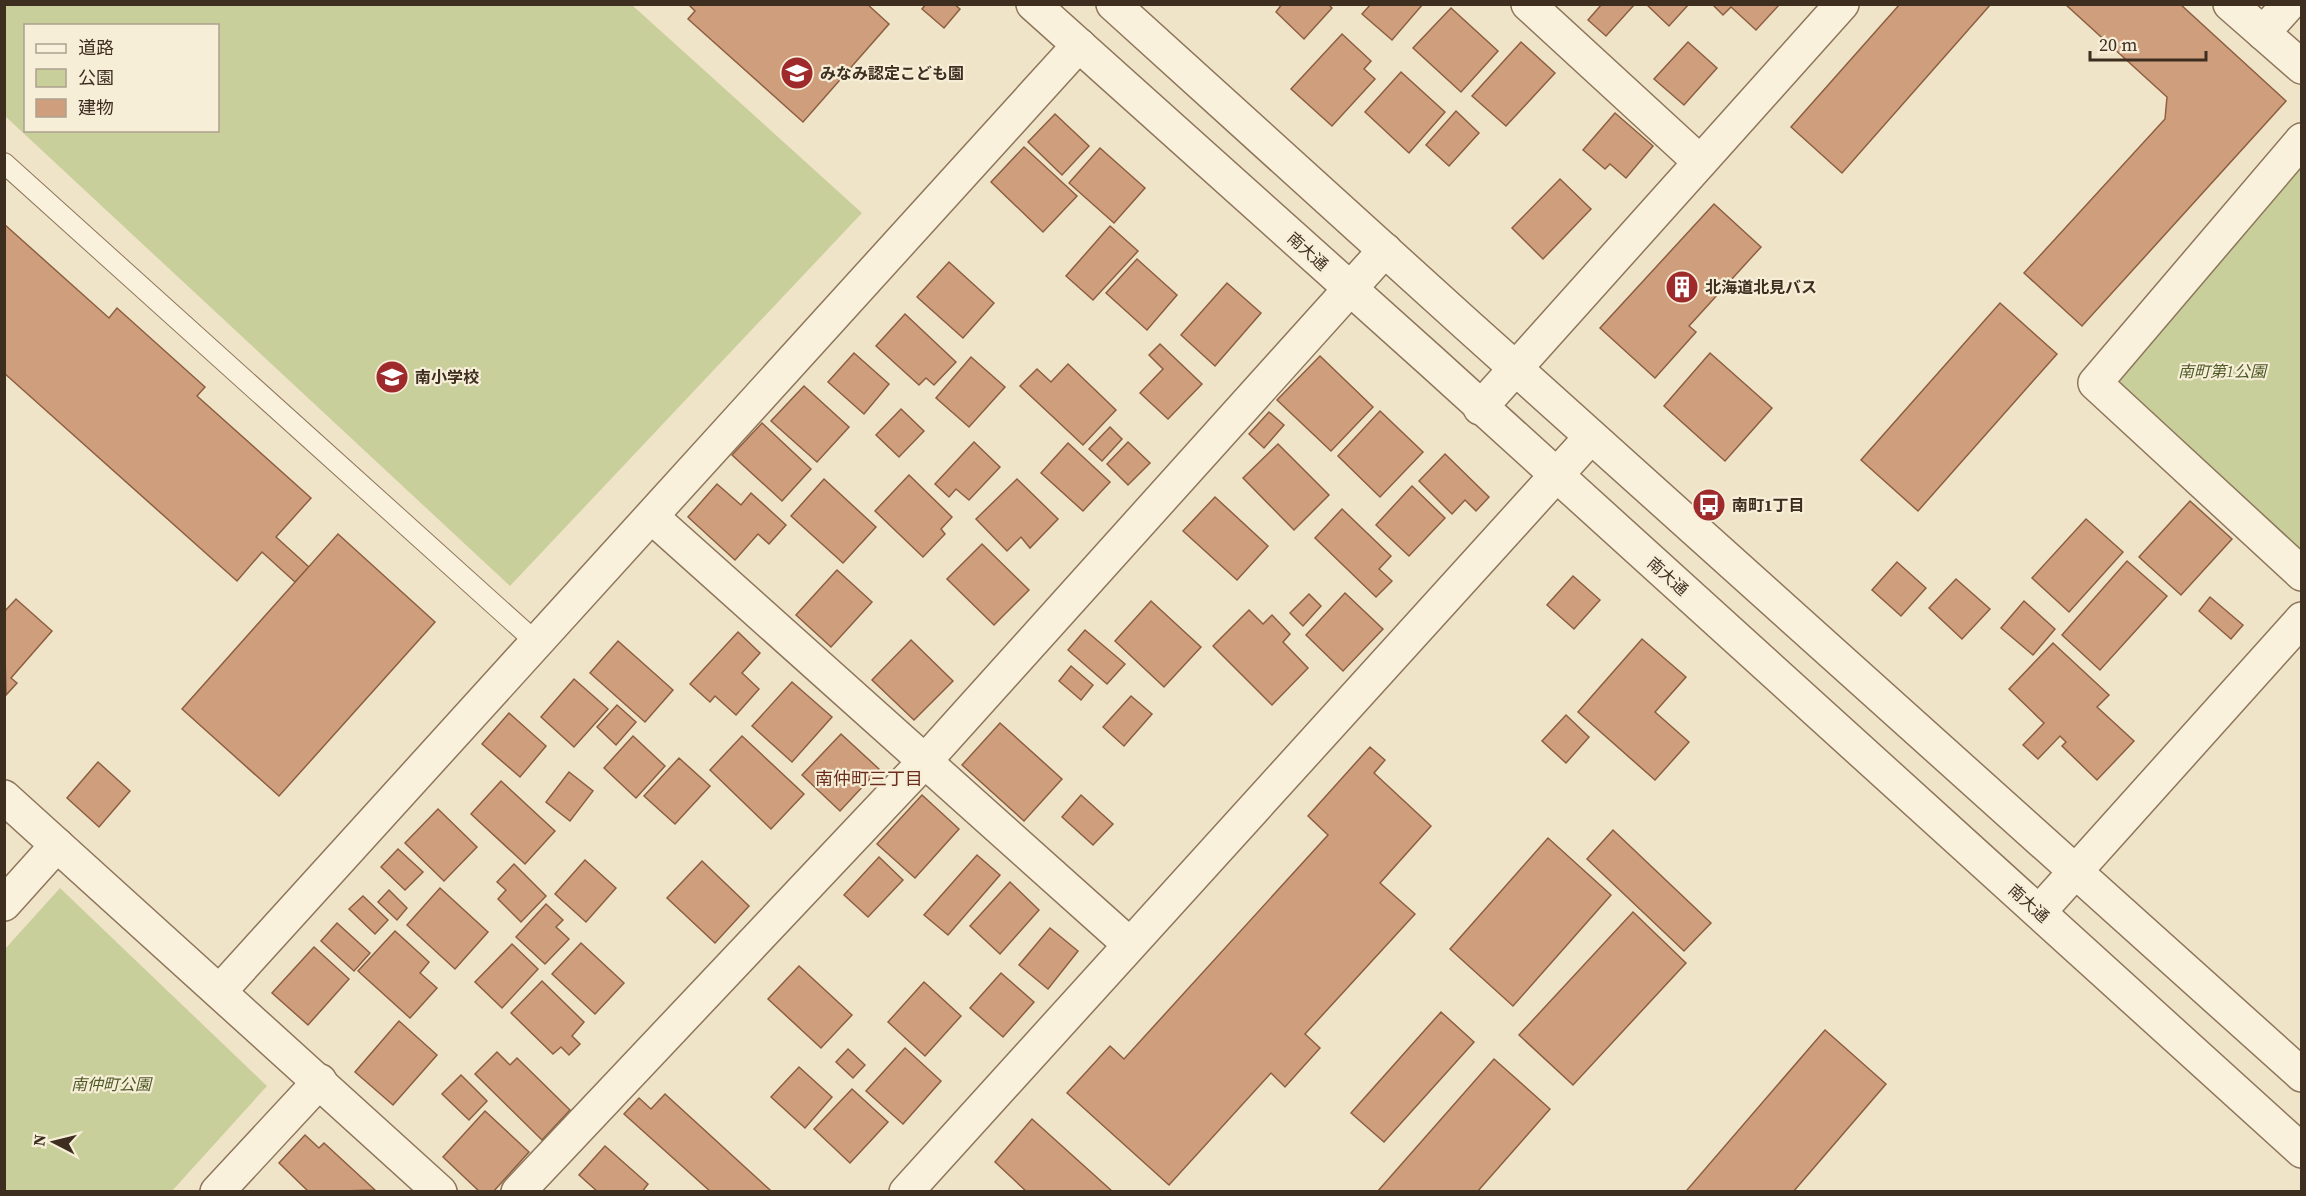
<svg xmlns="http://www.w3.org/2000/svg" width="2306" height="1196" viewBox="0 0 2306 1196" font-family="'Source Serif 4','Noto Sans JP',serif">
<rect width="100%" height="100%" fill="#f0e4c8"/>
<g fill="#c9cf9b" fill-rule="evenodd">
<path d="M 4,5 L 632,5 L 862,213 L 510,586 L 5,116 ZM 26,26 L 218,26 L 218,130 L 26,130 Z"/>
<polygon points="2301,159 2301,553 2112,378"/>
<polygon points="60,888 267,1086 172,1191 5,1191 5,949"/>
</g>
<g fill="#cf9f7d" stroke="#8d5f41" stroke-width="1.5">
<polygon points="688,4 867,4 889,24 803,122 688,19 695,11"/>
<polygon points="926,4 954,4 960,9 944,28 922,9"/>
<polygon points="1282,4 1328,4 1332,8 1304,39 1276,12"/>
<polygon points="1371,4 1423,4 1392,40 1362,14"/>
<polygon points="1602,4 1634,4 1634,5 1606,36 1588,20"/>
<polygon points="1646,4 1689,4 1669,26"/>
<polygon points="1712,4 1780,4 1756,30 1731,7 1723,15"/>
<polygon points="1900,4 1991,4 1842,173 1791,127"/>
<polygon points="2065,4 2180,4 2286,101 2082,326 2024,273 2165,119 2167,97"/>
<polygon points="1451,8 1498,51 1461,92 1413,48"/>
<polygon points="1342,34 1371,61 1364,69 1375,79 1332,126 1291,89"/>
<polygon points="1521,42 1555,73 1506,126 1472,96"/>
<polygon points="1688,42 1717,68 1684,105 1654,79"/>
<polygon points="1401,72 1445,112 1409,153 1365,112"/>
<polygon points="1456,111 1479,133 1449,166 1426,145"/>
<polygon points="1615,113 1653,146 1626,178 1610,164 1605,169 1583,150"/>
<polygon points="1055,114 1089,146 1062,175 1028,142"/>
<polygon points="1024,147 1077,196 1043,232 991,182"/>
<polygon points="1100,148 1145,188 1114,223 1069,183"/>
<polygon points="1560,179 1591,209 1543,259 1512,228"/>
<polygon points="1714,204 1761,247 1689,326 1696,332 1655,378 1600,328"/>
<polygon points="4,224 109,318 117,308 205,387 197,396 311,498 276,537 309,567 295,582 262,552 237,581 4,373"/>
<polygon points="1110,226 1138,251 1093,300 1066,276"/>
<polygon points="1137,259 1177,295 1147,330 1106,293"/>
<polygon points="949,262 994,303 963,338 917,297"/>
<polygon points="1227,283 1261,313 1215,366 1181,335"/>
<polygon points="2000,303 2057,354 1918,511 1861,460"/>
<polygon points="905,314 956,362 934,385 926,378 919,385 876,346"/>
<polygon points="1160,344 1202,384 1168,419 1140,393 1163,369 1149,355"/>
<polygon points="854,353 889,384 864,414 828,382"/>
<polygon points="1710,353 1772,408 1725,461 1664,406"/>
<polygon points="1320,356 1373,407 1331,451 1277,400"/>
<polygon points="971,357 1005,387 969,427 936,398"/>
<polygon points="1068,364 1116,410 1083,445 1020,386 1037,369 1051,382"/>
<polygon points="804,386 849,427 817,462 771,421"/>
<polygon points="901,409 924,431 899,457 876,435"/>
<polygon points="1380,411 1423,452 1380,497 1338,456"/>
<polygon points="1269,412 1284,425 1264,448 1249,434"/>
<polygon points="762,423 811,469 782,501 732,455"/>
<polygon points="1110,427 1122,439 1102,461 1089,449"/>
<polygon points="974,442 1000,467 969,500 956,489 949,497 935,484"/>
<polygon points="1128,442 1150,463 1128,485 1107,464"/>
<polygon points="1068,443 1110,482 1083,511 1041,473"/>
<polygon points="1278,444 1329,495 1294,530 1243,478"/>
<polygon points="1445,454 1489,497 1476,511 1465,500 1452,514 1419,481"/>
<polygon points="909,475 952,517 941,529 945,534 923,557 875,511"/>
<polygon points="824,479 876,527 843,563 791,516"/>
<polygon points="1017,479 1058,519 1030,548 1021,537 1007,551 976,519"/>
<polygon points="717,484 741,505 751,493 786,525 769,544 758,534 735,560 688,517"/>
<polygon points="1412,486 1445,518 1409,556 1376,525"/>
<polygon points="1215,497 1268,546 1237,580 1183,531"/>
<polygon points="2190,501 2232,539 2181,595 2139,557"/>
<polygon points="1342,509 1391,556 1379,569 1392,581 1376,597 1315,538"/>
<polygon points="2086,519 2123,552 2069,612 2032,578"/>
<polygon points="338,534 435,622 279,796 182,709"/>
<polygon points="982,544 1029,590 994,625 947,579"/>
<polygon points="2127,561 2167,596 2100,670 2062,635"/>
<polygon points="1897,562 1926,588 1901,616 1872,590"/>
<polygon points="837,570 872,602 831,647 796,615"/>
<polygon points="1573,576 1600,600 1574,629 1547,605"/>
<polygon points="1956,579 1990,609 1962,639 1929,608"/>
<polygon points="1345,593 1383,629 1343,671 1306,635"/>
<polygon points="1309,594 1321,606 1303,626 1290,613"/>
<polygon points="2210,597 2243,625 2231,639 2199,611"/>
<polygon points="16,599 52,631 11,678 17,683 6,695 4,612"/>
<polygon points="1151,601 1201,647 1164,687 1115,641"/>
<polygon points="2024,601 2055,629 2033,655 2001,628"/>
<polygon points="1249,610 1263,624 1272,615 1290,634 1283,642 1308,668 1272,705 1213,646"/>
<polygon points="1085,630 1125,664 1107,684 1068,650"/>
<polygon points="738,632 760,653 742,673 759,689 736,715 715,696 710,702 690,684"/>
<polygon points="1642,639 1686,677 1655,712 1689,742 1655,780 1578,712"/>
<polygon points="911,640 953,681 914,720 872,680"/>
<polygon points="618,641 673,690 645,722 590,673"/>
<polygon points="2053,643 2109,695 2097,707 2134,741 2097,780 2062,746 2066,742 2060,736 2038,759 2023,745 2044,723 2009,689"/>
<polygon points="1071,666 1093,685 1081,700 1059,681"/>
<polygon points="574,679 608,709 574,747 541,717"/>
<polygon points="792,682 832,717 792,762 752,726"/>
<polygon points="1131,696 1152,714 1124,746 1103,727"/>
<polygon points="617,705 636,722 616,745 597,727"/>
<polygon points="509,713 546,746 520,777 482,744"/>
<polygon points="1566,715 1589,737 1566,763 1542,741"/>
<polygon points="1000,723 1062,779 1024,821 962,765"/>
<polygon points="841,734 879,769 840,811 802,775"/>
<polygon points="633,736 665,766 636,798 604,768"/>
<polygon points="742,736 804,794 771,829 710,770"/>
<polygon points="1370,747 1385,760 1374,773 1431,826 1380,883 1415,914 1305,1034 1320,1048 1285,1087 1271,1073 1169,1185 1067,1093 1110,1046 1124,1059 1328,835 1308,816"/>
<polygon points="679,758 710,786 675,824 644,796"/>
<polygon points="98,762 130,791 99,827 67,798"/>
<polygon points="569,772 593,791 570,821 546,802"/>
<polygon points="501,781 555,831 525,864 471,814"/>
<polygon points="922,795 959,829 915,878 877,844"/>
<polygon points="1081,795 1113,824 1093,845 1062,817"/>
<polygon points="438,809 477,847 444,881 405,843"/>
<polygon points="1613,830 1711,923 1684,951 1587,859"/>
<polygon points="1548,838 1611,895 1513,1006 1450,949"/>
<polygon points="398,849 423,872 405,890 381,867"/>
<polygon points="977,855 1000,875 948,935 924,915"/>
<polygon points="879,857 903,880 868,917 844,895"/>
<polygon points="585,860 616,888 586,922 555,894"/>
<polygon points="702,861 749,906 715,943 667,898"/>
<polygon points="514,864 546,896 521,922 498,899 506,890 497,882"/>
<polygon points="1010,882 1039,910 1000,954 970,926"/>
<polygon points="440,888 488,932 455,969 407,925"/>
<polygon points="389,890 407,908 397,920 378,902"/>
<polygon points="363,896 388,920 375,934 349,909"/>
<polygon points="546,904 563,920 556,927 569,939 545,964 516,937"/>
<polygon points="1633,912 1686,963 1573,1085 1519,1035"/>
<polygon points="337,923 370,953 354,971 321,941"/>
<polygon points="1050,928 1078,951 1048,989 1019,965"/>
<polygon points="395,931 429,962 420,973 437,988 410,1018 358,971"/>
<polygon points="581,943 624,983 595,1014 552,974"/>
<polygon points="512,944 538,969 502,1008 475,982"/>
<polygon points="314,947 349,979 308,1025 272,993"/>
<polygon points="799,966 852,1015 821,1048 768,999"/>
<polygon points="1001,973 1034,1002 1003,1037 970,1008"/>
<polygon points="542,981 584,1022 572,1036 580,1044 569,1055 561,1047 553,1054 511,1013"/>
<polygon points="924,982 961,1016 925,1056 888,1022"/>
<polygon points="1441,1012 1474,1042 1384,1142 1351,1113"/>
<polygon points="399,1021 437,1055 393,1105 355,1072"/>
<polygon points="1825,1030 1886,1084 1793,1192 1688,1192 1687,1190"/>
<polygon points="905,1048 941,1081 903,1124 866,1091"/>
<polygon points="848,1049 865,1065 853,1078 836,1062"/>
<polygon points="497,1052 510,1065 517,1058 570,1110 542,1140 475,1074"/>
<polygon points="1494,1059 1550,1109 1477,1192 1377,1192"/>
<polygon points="799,1067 832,1097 805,1128 771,1097"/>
<polygon points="461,1075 487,1101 469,1120 442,1094"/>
<polygon points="852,1089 888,1122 850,1163 814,1129"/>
<polygon points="665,1094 770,1190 769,1192 711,1192 624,1114 639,1098 651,1109"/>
<polygon points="485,1111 529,1152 493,1192 480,1192 443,1157"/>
<polygon points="1032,1119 1113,1192 1027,1192 995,1162"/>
<polygon points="305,1135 319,1148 324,1143 375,1190 309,1192 279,1163"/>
<polygon points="605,1146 648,1184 642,1192 598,1192 579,1175"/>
</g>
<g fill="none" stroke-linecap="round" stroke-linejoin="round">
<g stroke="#8d765c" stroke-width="22">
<polyline id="service" points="4,163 537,643"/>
</g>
<g stroke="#8d765c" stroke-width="36">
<g id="minor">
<polyline points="1528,4 1700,162"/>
<polyline points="2230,4 2302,67"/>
<polyline points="2263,33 2289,4"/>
<polyline points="2302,140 2095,383 2302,574"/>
<polyline points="1480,408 1842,4"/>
<polyline points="652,517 1129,944"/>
<polyline points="4,797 440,1192"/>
<polyline points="4,904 57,845"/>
<polyline points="2039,912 2302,619"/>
<polyline points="220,991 1079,45"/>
<polyline points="217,1192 320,1081"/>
<polyline points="518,1192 924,762 1385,250"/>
<polyline points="906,1192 1591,437"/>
</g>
</g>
<g stroke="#8d765c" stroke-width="36">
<g id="tertiary">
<polyline points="1033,4 1431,361 2302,1151"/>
<polyline points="1113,4 1465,323 2302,1075"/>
</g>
</g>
<use href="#service" stroke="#faf1dc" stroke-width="20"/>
<use href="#minor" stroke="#faf1dc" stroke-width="33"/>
<use href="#tertiary" stroke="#faf1dc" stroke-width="33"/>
</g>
<defs>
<g id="school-disc" transform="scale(1.725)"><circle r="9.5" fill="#9e2a2b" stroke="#f7eed8"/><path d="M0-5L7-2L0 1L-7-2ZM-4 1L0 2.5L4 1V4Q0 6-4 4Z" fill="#fff"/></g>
<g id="building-disc" transform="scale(1.725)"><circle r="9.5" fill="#9e2a2b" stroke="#f7eed8"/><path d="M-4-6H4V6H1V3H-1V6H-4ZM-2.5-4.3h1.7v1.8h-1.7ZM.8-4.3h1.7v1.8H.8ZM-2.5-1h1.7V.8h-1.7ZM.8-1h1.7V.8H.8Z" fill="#fff"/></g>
<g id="bus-disc" transform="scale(1.725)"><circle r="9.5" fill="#9e2a2b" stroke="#f7eed8"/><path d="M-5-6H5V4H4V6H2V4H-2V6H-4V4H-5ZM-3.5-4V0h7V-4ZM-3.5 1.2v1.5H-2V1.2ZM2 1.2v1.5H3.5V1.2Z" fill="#fff"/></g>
</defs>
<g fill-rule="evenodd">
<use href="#school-disc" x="797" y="73"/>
<use href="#building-disc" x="1682" y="287"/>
<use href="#school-disc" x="392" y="377"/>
<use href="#bus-disc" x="1709" y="505"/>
</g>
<g text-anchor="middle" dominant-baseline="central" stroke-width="4.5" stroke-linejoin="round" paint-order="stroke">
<g font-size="16" font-weight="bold" fill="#3d2e20" stroke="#f7eed8" text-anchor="start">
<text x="820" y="73">みなみ認定こども園</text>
<text x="1705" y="287">北海道北見バス</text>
<text x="415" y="377">南小学校</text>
<text x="1732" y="505">南町1丁目</text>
</g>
<g font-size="16" fill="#3d2e20" stroke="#f7eed8">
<text transform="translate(1308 251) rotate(42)">南大通</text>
<text transform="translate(1668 576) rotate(42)">南大通</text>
<text transform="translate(2029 903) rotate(42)">南大通</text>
</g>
<g font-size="16" font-style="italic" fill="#4d5a26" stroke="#f7eed8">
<text x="2222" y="371">南町第1公園</text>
<text x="111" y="1084">南仲町公園</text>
</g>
<g font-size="18" fill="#6b2e1e" stroke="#f7eed8">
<text x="869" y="778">南仲町三丁目</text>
</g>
</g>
<rect width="2306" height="1196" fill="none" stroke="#3d2e20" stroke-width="12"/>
<rect x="24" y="24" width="195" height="108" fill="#f7eed8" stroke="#ada18e" stroke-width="1.5"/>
<rect x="36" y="44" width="30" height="9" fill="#faf1dc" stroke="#ada18e" stroke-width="1.5"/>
<text x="78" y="54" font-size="18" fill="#3d2e20">道路</text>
<rect x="36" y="69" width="30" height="18" fill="#c9cf9b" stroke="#ada18e" stroke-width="1.5"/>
<text x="78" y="84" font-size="18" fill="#3d2e20">公園</text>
<rect x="36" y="99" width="30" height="18" fill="#cf9f7d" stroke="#ada18e" stroke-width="1.5"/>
<text x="78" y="114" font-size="18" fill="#3d2e20">建物</text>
<g transform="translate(54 1142) rotate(277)" stroke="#f7eed8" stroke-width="4.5" paint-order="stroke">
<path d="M0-4.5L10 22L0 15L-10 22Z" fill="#3d2e20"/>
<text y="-9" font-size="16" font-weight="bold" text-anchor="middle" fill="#3d2e20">N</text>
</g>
<path d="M2090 51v9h116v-9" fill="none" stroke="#3d2e20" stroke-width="3"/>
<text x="2099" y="51" font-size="18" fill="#3d2e20" stroke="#f7eed8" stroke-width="4.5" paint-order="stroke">20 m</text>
</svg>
